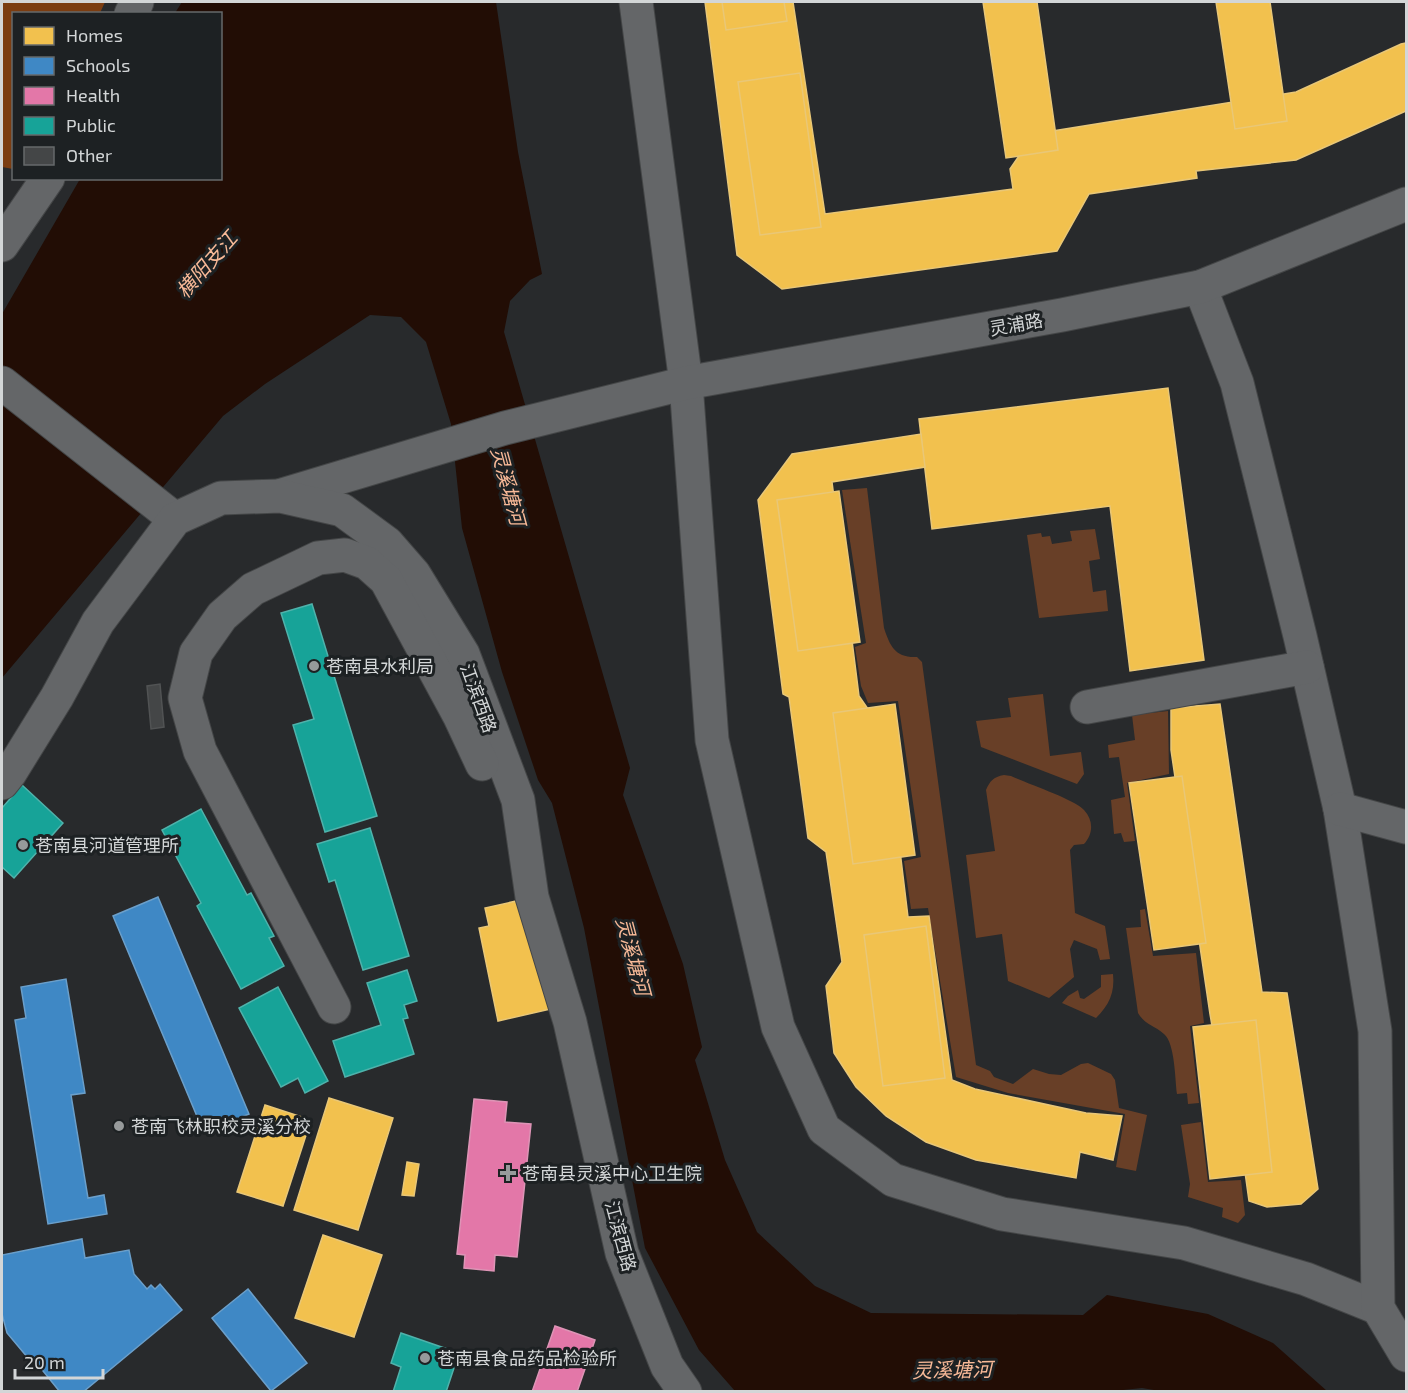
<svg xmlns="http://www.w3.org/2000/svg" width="1408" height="1393" viewBox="0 0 1408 1393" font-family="'Exo 2','Noto Sans SC',sans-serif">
<rect width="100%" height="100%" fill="#282a2c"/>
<g fill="#683f27">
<path d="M 867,488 L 884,628 C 890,646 895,658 917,657 L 922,662 L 976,1065 L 990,1071 L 994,1077 L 1013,1084 L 1033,1069 L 1049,1074 L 1061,1075 L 1081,1064 L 1088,1063 L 1111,1074 L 1115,1080 L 1119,1108 L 1147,1115 L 1136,1171 L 1116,1167 L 1125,1114 L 1008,1093 L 956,1077 L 928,908 L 911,909 L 904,861 L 921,857 L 898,701 L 868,703 L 861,686 L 855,647 L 866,643 L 842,490 Z"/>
<polygon points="1095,529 1100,559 1089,561 1093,592 1106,590 1108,611 1039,618 1027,535 1041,533 1042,537 1050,536 1052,544 1072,541 1070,531"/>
<polygon points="1043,694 1050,756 1081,752 1084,774 1077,784 981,747 976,721 1011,717 1008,698"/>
<polygon points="1168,711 1169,774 1127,783 1135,841 1124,842 1121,833 1114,834 1111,800 1125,797 1119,757 1109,758 1108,745 1135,740 1132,715"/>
<path d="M 1004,775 L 1011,776 C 1028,784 1074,799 1084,810 C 1094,821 1093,834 1084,844 L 1074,845 L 1070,850 L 1075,913 L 1105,926 L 1110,959 L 1100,960 L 1097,949 L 1074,940 L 1070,949 L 1074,977 L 1049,998 L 1008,981 L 1002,934 L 976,938 L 966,855 L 995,851 L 986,790 C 990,781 993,777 1004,775 Z"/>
<path d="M 1145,909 L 1153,956 L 1196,953 L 1204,1023 L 1190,1026 L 1199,1103 L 1188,1104 L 1187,1093 L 1177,1094 C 1175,1079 1175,1043 1164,1034 C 1154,1025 1146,1026 1138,1013 L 1126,928 L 1141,927 L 1140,910 Z"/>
<path d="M 1113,974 C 1115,993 1109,1005 1096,1018 L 1062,1003 L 1068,996 L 1078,990 L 1080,998 L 1084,999 L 1101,987 L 1101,975 Z"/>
<polygon points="1201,1122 1208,1182 1241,1180 1245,1215 1238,1223 1222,1217 1223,1208 1188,1197 1190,1184 1181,1125"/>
</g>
<polygon fill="#7b3d11" points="2,2 105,2 100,13 14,14 13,169 2,167"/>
<polygon fill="#220d05" points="182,2 496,2 518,152 542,274 530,280 510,301 504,332 630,768 623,795 683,964 702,1047 695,1060 725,1160 757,1232 815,1286 871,1313 1083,1315 1107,1295 1208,1314 1273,1343 1327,1391 1166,1392 1142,1388 1104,1392 735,1391 699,1350 645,1248 584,928 552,803 538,780 502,672 462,528 451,424 426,342 401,317 370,315 265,384 223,416 2,678 2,314 80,179 220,178 220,14 175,13"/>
<g fill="#f2c14e" stroke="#e9c777" stroke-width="1.5">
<polygon points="705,2 793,2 825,214 1013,189 1010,169 1034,134 1296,92 1401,44 1406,43 1406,111 1296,160 1196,171 1197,178 1089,194 1057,251 782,289 737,255"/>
<polygon points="722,2 784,2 787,21 726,30"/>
<polygon points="983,2 1037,2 1058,150 1006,158"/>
<polygon points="1216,2 1270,2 1287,121 1235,129"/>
<polygon points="800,73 821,227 760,235 738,82"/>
<polygon points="1168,388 1204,660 1130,671 1110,506 932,529 919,419"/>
<polygon points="921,434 925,467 832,482 859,696 886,735 908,917 929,916 952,1080 975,1089 1086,1113 1122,1116 1113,1160 1080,1152 1076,1178 976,1160 926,1142 886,1116 856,1087 834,1053 826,986 842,962 826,852 808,838 789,697 783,694 758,500 792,454"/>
<polygon points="839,491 860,642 798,651 777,500"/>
<polygon points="895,704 915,855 853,864 833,713"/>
<polygon points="1220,704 1262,992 1287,993 1318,1189 1301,1204 1267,1207 1249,1201 1244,1165 1236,1167 1210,1014 1171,750 1171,708"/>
<polygon points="1182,776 1206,943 1154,950 1129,783"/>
<polygon points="521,900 555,1008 498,1021 479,928 489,926 485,908"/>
<polygon points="926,926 945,1078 883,1086 864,935"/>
<polygon points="1256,1020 1272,1172 1210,1179 1193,1027"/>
<polygon points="329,1098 393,1118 358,1230 294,1210"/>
<polygon points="265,1105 311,1120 283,1206 237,1192"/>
<polygon points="407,1162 419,1164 414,1196 402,1195"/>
<polygon points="323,1235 382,1255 354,1337 295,1318"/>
</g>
<g fill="#3f88c5" stroke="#6b9fca" stroke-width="1.5">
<polygon points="158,897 249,1114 204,1133 113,916"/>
<polygon points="66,979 85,1093 71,1095 88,1198 104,1195 107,1214 48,1224 15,1020 26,1018 21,987"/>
<polygon points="82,1239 85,1258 129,1250 134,1274 147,1289 151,1285 155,1289 160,1284 182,1310 83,1392 60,1392 31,1356 28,1358 7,1333 2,1314 2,1255"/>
<polygon points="248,1289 307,1363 271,1391 212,1318"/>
</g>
<g fill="#e377a8" stroke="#de94b6" stroke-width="1.5">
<polygon points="474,1099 507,1102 505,1122 531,1124 517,1257 495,1255 494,1271 464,1268 465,1255 457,1254"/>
<polygon points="555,1326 595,1340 577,1392 532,1392"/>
</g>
<g fill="#17a398" stroke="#4fb2ab" stroke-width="1.5">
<polygon points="312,604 377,816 325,832 293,725 314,719 281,613"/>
<polygon points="22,785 63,823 14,878 2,867 2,808"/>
<polygon points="201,809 247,895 251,893 274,936 269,938 284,966 241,989 197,906 201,903 162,830"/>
<polygon points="370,828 409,956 363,970 335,880 329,882 317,844"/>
<polygon points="407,970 417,1001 404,1005 408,1018 403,1019 414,1054 345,1077 333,1041 381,1025 367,983"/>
<polygon points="278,987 328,1081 305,1093 298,1078 281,1087 239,1008"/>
<polygon points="401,1333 459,1353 446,1392 393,1392 401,1367 391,1363"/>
</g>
<polygon fill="#444647" stroke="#515354" stroke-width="1.5" points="160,684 164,727 151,729 147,686"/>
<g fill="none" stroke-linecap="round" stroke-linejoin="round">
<g stroke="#444647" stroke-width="35">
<g id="minor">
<polyline points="636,2 686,383 712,740 778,1027 824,1129 893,1180 1002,1214 1184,1243 1306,1279 1378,1308"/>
<polyline points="131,14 137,2"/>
<polyline points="2,245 48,178"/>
<polyline points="1200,287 1237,383 1300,636 1340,809 1375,1031 1378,1308 1406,1355"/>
<polyline points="2,383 175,519"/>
<polyline points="282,495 505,428 686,383 1062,315 1200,287 1406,204"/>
<polyline points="1087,707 1307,667"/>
<polyline points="2,783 10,773 57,697 98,622 175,519 221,498 280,496 342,510 387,543 414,574 463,654 518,800 532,897 570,1022 622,1253 667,1366 685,1392"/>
<polyline points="1340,809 1406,827"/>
<polyline points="334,1007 200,751 185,698 196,653 222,616 253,589 318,558 345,555 367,563 386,580 460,717 482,764"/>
</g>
</g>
<use href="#minor" stroke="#646668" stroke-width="33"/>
</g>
<g fill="#979a9b" stroke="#1d2123" stroke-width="2">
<circle cx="314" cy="666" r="6"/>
<circle cx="23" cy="845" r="6"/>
<circle cx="119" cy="1126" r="6"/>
<path d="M505 1164h6v6h6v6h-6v6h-6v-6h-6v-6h6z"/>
<circle cx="425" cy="1358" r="6"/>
</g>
<g text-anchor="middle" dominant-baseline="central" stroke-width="6" stroke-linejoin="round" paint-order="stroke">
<g font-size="18" fill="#d3d6d7" stroke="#1d2123">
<text transform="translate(1016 324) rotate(-10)">灵浦路</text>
<text transform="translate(479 698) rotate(70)">江滨西路</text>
<text transform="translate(621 1236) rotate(75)">江滨西路</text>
</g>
<g font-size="18" fill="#d3d6d7" stroke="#1d2123" text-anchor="start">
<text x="326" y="666">苍南县水利局</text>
<text x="35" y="845">苍南县河道管理所</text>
<text x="131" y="1126">苍南飞林职校灵溪分校</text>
<text x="522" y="1173">苍南县灵溪中心卫生院</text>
<text x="437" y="1358">苍南县食品药品检验所</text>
</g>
<g font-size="20" font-style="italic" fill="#f8b997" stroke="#1d2123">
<text transform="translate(206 264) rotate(-49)">横阳支江</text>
<text transform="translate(509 486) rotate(75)">灵溪塘河</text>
<text transform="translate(634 956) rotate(75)">灵溪塘河</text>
<text transform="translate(952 1369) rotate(-1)">灵溪塘河</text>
</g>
</g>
<rect width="1408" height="1393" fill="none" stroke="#d3d6d7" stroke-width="6"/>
<rect x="12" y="12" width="210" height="168" fill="#1d2123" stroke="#66696b" stroke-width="1.5"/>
<rect x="24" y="27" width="30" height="18" fill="#f2c14e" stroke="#66696b" stroke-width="1.5"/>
<text x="66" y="42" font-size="18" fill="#d3d6d7">Homes</text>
<rect x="24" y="57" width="30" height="18" fill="#3f88c5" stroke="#66696b" stroke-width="1.5"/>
<text x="66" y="72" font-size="18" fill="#d3d6d7">Schools</text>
<rect x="24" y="87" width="30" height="18" fill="#e377a8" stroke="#66696b" stroke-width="1.5"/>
<text x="66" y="102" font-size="18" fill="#d3d6d7">Health</text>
<rect x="24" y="117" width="30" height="18" fill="#17a398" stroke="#66696b" stroke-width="1.5"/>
<text x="66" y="132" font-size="18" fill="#d3d6d7">Public</text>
<rect x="24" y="147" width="30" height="18" fill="#444647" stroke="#66696b" stroke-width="1.5"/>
<text x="66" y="162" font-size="18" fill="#d3d6d7">Other</text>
<path d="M15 1369v9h88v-9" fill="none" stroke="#d3d6d7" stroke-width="3"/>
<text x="24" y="1369" font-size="18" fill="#d3d6d7" stroke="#1d2123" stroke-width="4.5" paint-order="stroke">20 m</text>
</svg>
